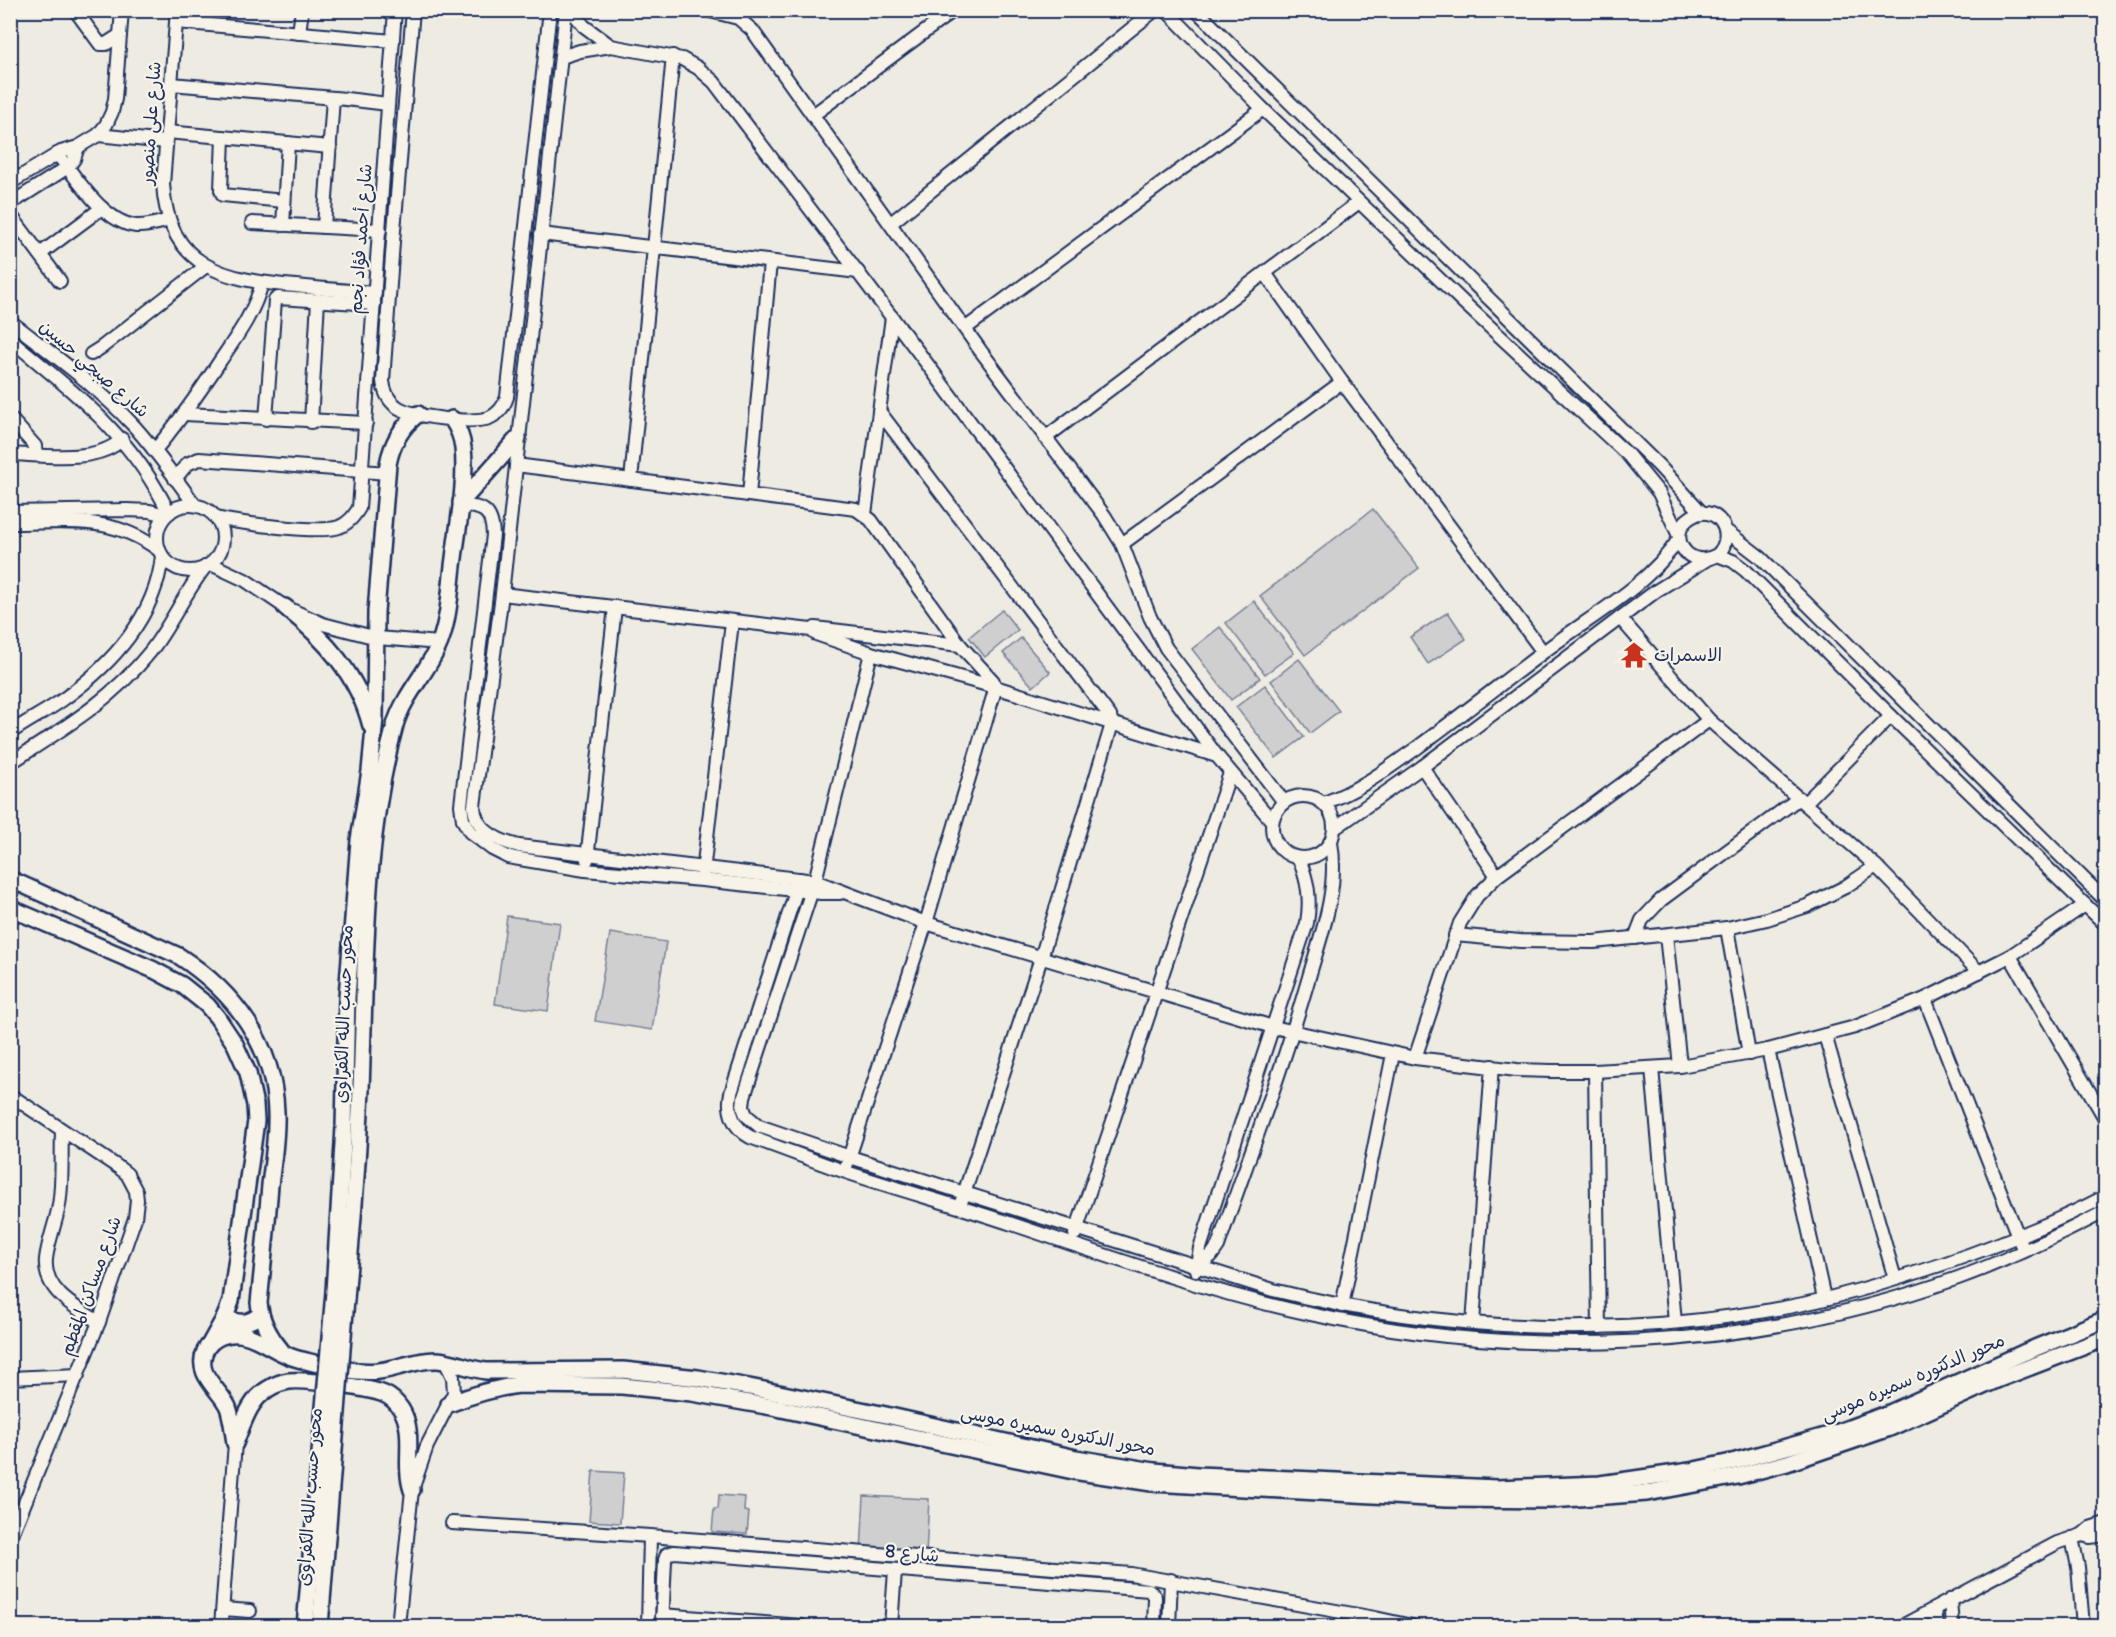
<svg xmlns="http://www.w3.org/2000/svg" width="2116" height="1637" viewBox="0 0 2116 1637" font-family="'Balsamiq Sans','Playpen Sans Arabic',sans-serif">
<rect width="100%" height="100%" fill="#eeebe2"/>
<filter id="ink" filterUnits="userSpaceOnUse"><feTurbulence type="fractalNoise" baseFrequency=".0167" numOctaves="2"/><feDisplacementMap in="SourceGraphic" scale="12" xChannelSelector="R" yChannelSelector="G"/><feConvolveMatrix kernelMatrix="1 2 1 2 8 2 1 2 1" color-interpolation-filters="sRGB"/></filter>
<g filter="url(#ink)">
<g fill="#cfcfcf" stroke="#757f96" stroke-width="1.5">
<polygon points="1373,509 1419,568 1305,655 1260,596"/>
<polygon points="1254,601 1294,653 1265,674 1226,623"/>
<polygon points="1002,610 1018,630 985,657 969,637"/>
<polygon points="1448,612 1466,639 1428,664 1410,637"/>
<polygon points="1220,627 1260,678 1231,700 1192,649"/>
<polygon points="1021,638 1050,672 1033,687 1003,653"/>
<polygon points="1299,659 1339,711 1310,733 1271,681"/>
<polygon points="1265,685 1304,737 1276,758 1236,707"/>
<polygon points="507,916 560,923 548,1011 495,1004"/>
<polygon points="610,933 666,942 652,1030 595,1021"/>
<polygon points="593,1471 624,1473 620,1523 589,1521"/>
<polygon points="719,1495 745,1497 744,1511 749,1512 747,1534 712,1532 714,1509 718,1509"/>
<polygon points="864,1496 929,1499 926,1555 861,1552"/>
</g>
<g fill="none" stroke-linecap="round" stroke-linejoin="round">
<g stroke="#1b2f5e" stroke-width="16">
<g id="minor">
<polyline points="75,10 100,44 106,44 120,35"/>
<path d="M 177,10 L 163,184 C 168,268 224,280 296,286 C 323,289 349,291 375,293"/>
<path d="M 413,10 L 393,242 L 383,381 C 384,391 388,400 396,406 C 410,417 472,424 489,418 C 498,414 504,407 507,397 L 550,10"/>
<path d="M 566,10 L 502,594 L 474,806 C 475,830 498,841 519,846 L 815,881 L 926,923 L 1273,1027 L 1415,1058 L 1517,1070 L 1551,1071 L 1595,1071 L 1680,1066 L 1768,1050 L 1855,1027 L 1925,999 L 2010,956 L 2085,905"/>
<polyline points="571,10 584,26 611,46"/>
<polyline points="706,10 738,18 752,30 980,350 1104,515 1122,544 1150,617 1166,648 1284,802"/>
<polyline points="1166,10 1263,109 1463,302 1628,455 1659,493 1679,536"/>
<polyline points="1196,10 1659,466 1702,513"/>
<polyline points="176,22 393,41"/>
<polyline points="299,33 302,10"/>
<polyline points="561,57 580,51 611,46 682,59 698,68 714,82 928,365 1217,756 1272,821"/>
<polyline points="171,84 346,99 388,104"/>
<polyline points="813,115 954,10"/>
<polyline points="167,132 330,147"/>
<polyline points="98,135 166,142"/>
<polyline points="223,137 221,190 223,195 284,201"/>
<path d="M 57,154 C 77,178 103,222 136,226 C 147,227 158,223 169,220"/>
<polyline points="10,183 61,152 78,147 98,135 106,125 112,112 115,99 122,10"/>
<polyline points="10,204 68,167 74,159 78,147"/>
<polyline points="10,214 60,281"/>
<polyline points="252,223 380,230"/>
<polyline points="891,223 1155,10"/>
<polyline points="283,225 288,143"/>
<polyline points="324,227 333,98"/>
<polyline points="541,234 858,272"/>
<polyline points="40,254 102,208"/>
<polyline points="1265,273 1342,382 1543,652"/>
<path d="M 10,321 C 52,354 97,386 133,425 C 156,450 175,478 195,505"/>
<polyline points="966,328 1263,109"/>
<path d="M 10,339 C 74,393 132,435 169,513"/>
<polyline points="91,354 102,347 206,266"/>
<polyline points="879,411 1110,716 1112,724 1041,958 962,1200"/>
<polyline points="185,414 366,423"/>
<polyline points="10,418 35,446 36,455"/>
<polyline points="266,419 275,300 278,298 374,304"/>
<polyline points="311,422 318,300"/>
<polyline points="1045,438 1359,202"/>
<path d="M 154,451 C 180,421 199,393 220,361 C 237,336 254,313 262,283"/>
<path d="M 10,454 C 43,455 98,464 122,439"/>
<polyline points="516,465 856,509 871,520 960,645 993,681 995,690 926,923 847,1164"/>
<polyline points="175,479 187,464 199,459 388,473"/>
<polyline points="631,480 673,56"/>
<polyline points="749,495 770,262"/>
<circle cx="190" cy="538" r="33"/>
<path d="M 460,506 C 483,506 492,510 493,535 L 461,805 L 463,820 L 470,832 L 492,849 L 508,857 L 585,870 L 702,880 L 821,893 L 840,893"/>
<polyline points="10,512 127,510 150,511 166,515"/>
<polyline points="865,514 892,317"/>
<path d="M 216,518 C 239,523 319,534 339,527 C 349,523 354,516 359,508 L 395,10"/>
<path d="M 10,523 C 68,523 110,514 159,550"/>
<polyline points="1725,530 1760,557 2106,901"/>
<polyline points="1122,544 1342,382"/>
<path d="M 1717,555 C 1739,534 1715,501 1691,517 C 1664,534 1688,572 1717,555 L 1733,561 L 1746,571 L 1891,716 L 2106,925"/>
<polyline points="211,564 245,580 285,607 323,624 377,638 440,643"/>
<polyline points="502,594 811,630 816,634 871,653 995,687 1217,756"/>
<polyline points="1620,618 1709,720 1876,866 1979,972"/>
<polyline points="815,628 960,645"/>
<path d="M 871,653 L 815,881 L 744,1097 L 743,1107 L 746,1115 L 759,1126 L 850,1157 L 1273,1290 C 1446,1333 1628,1340 1803,1304 C 1851,1294 1897,1279 1943,1264 C 1998,1245 2053,1224 2106,1196"/>
<path d="M 10,733 C 28,720 48,711 65,698 C 112,664 156,616 162,556"/>
<path d="M 10,763 C 61,730 112,700 150,652 C 171,625 184,594 205,567"/>
<polyline points="1422,767 1497,876"/>
<circle cx="1303" cy="827" r="31"/>
<path d="M 1324,803 C 1360,790 1387,769 1418,747 C 1460,716 1501,684 1542,653 C 1589,617 1645,589 1679,539"/>
<polyline points="1805,803 1891,716"/>
<polyline points="1335,828 1422,767 1656,591 1706,560"/>
<polyline points="587,860 615,607"/>
<polyline points="703,872 732,622"/>
<path d="M 800,879 L 731,1093 C 727,1112 734,1128 750,1137 C 781,1148 812,1160 843,1171 C 899,1190 956,1205 1012,1224 C 1110,1257 1209,1292 1310,1314 C 1525,1361 1749,1352 1958,1278 C 2008,1260 2058,1236 2106,1211"/>
<polyline points="1727,928 1749,1054"/>
<polyline points="1455,935 1520,941 1594,942 1727,928 1767,919 1807,906 1845,887 1876,866"/>
<polyline points="1666,935 1680,1066"/>
<polyline points="1635,938 1642,920 1661,900 1799,798"/>
<polyline points="2010,956 2106,1120"/>
<polyline points="1925,999 2021,1244"/>
<polyline points="1825,1035 1895,1279"/>
<polyline points="1768,1050 1824,1298"/>
<polyline points="1415,1058 1460,923 1477,896 1497,876 1709,720"/>
<polyline points="1652,1068 1675,1322"/>
<polyline points="1595,1071 1599,1327"/>
<polyline points="10,1095 118,1167 127,1174 136,1191 137,1200 135,1218 99,1322 10,1539"/>
<path d="M 62,1131 C 61,1155 63,1181 59,1205 C 56,1223 48,1241 46,1259 C 43,1291 76,1308 99,1322"/>
<polyline points="1075,1234 1230,773"/>
<path d="M 1197,1267 L 1211,1256 L 1218,1246 C 1249,1157 1283,1068 1309,977 C 1322,932 1339,889 1331,842"/>
<path d="M 1196,1270 L 1200,1248 L 1307,923 C 1311,899 1308,881 1299,859"/>
<polyline points="1342,1306 1393,1054"/>
<polyline points="1473,1323 1492,1066"/>
<polyline points="10,1378 78,1375"/>
<polyline points="452,1523 650,1536 1131,1574 1375,1618 1412,1626"/>
<polyline points="2082,1535 2090,1537 2106,1535"/>
<polyline points="2072,1538 2078,1567 2083,1626"/>
<polyline points="1950,1600 1952,1626"/>
<polyline points="223,1609 250,1611"/>
<polyline points="1934,1609 1936,1626"/>
<polyline points="662,1615 801,1626"/>
<polyline points="221,1626 235,1443"/>
<polyline points="398,1626 412,1490 427,1446 454,1393 453,1377 445,1361"/>
<polyline points="648,1626 650,1536"/>
<polyline points="662,1626 665,1560 667,1554 674,1552 1149,1590 1155,1597 1154,1626"/>
<polyline points="891,1626 895,1571"/>
<polyline points="1169,1626 1171,1580"/>
<polyline points="1902,1626 2057,1543 2082,1535 2090,1528 2106,1523"/>
</g>
</g>
<g stroke="#1b2f5e" stroke-width="20">
<g id="major">
<polyline points="461,502 518,438"/>
<path d="M 285,607 C 325,639 358,675 371,726"/>
<path d="M 10,879 L 179,956 C 234,992 274,1044 276,1112 C 277,1136 273,1161 270,1185 C 267,1224 263,1264 259,1303 C 261,1321 270,1337 281,1350"/>
<polyline points="10,908 154,970 182,985 207,1005 217,1017 235,1044 248,1073 255,1105 256,1121 231,1301 225,1317 211,1342"/>
<path d="M 334,1292 L 344,1127 L 347,997 L 359,840 L 370,771 L 375,718 L 376,612 L 388,464 C 392,443 401,427 418,414"/>
<path d="M 346,1299 C 353,1219 360,1139 362,1059 C 366,948 365,834 395,725 C 404,694 429,671 440,642 C 449,618 450,591 453,566 C 457,531 467,482 463,448 C 462,437 458,428 452,419"/>
<path d="M 225,1317 C 239,1325 249,1324 261,1314"/>
<path d="M 449,1404 C 472,1395 494,1388 519,1385 L 622,1386 L 692,1393 L 772,1407 L 1073,1471 L 1152,1483 L 1446,1499 L 1551,1500 L 1647,1493 L 1738,1476 L 1787,1463 L 1890,1428 L 1999,1379 L 2106,1338"/>
<path d="M 235,1443 C 233,1431 232,1418 228,1407 C 219,1388 195,1375 205,1351 C 209,1343 214,1339 222,1336 C 251,1326 271,1353 298,1359 C 323,1365 353,1374 379,1371 C 398,1369 417,1359 437,1360 C 453,1361 469,1369 486,1371 L 623,1370 L 698,1378 L 749,1387 L 886,1415 L 1076,1458 L 1154,1471 L 1198,1475 L 1497,1488 L 1600,1484 L 1690,1471 L 1736,1461 L 1833,1434 L 1887,1414 L 2023,1353 L 2106,1319"/>
<path d="M 235,1443 C 243,1424 249,1400 268,1389 C 274,1385 282,1382 289,1381 C 305,1379 370,1388 384,1394 C 391,1397 397,1403 401,1409 C 416,1432 403,1464 412,1490"/>
</g>
</g>
<use href="#minor" stroke="#f7f3e8" stroke-width="12"/>
<use href="#major" stroke="#f7f3e8" stroke-width="15"/>
<g stroke="#1b2f5e" stroke-width="20" stroke-linecap="butt">
<g id="major-bridge">
<polyline points="305,1626 334,1292"/>
<polyline points="320,1626 346,1299"/>
</g>
</g>
<use href="#major-bridge" stroke="#f7f3e8" stroke-width="15"/>
</g>
</g>
<defs>
<g id="temple-bare" transform="scale(2.07)"><path d="M0-6L5-2H3V0L6.5 2.5H4V6H1.5V3h-3V6H-4V2.5H-6.5L-3 0V-2H-5Z" fill="#c8321e" stroke="#f7f3e8" stroke-width="2.5" paint-order="stroke"/></g>
</defs>
<g fill-rule="evenodd">
<use href="#temple-bare" x="1634" y="655"/>
</g>
<g text-anchor="middle" dominant-baseline="central" stroke-width="4.5" stroke-linejoin="round" paint-order="stroke">
<g font-size="18" fill="#1b2f5e" stroke="#f7f3e8">
<text transform="translate(151 123) rotate(-86)">شارع على منصور</text>
<text transform="translate(361 239) rotate(-86)">شارع أحمد فؤاد نجم</text>
<text transform="translate(94 369) rotate(41)">شارع صبحي حسين</text>
<text transform="translate(344 1014) rotate(-88)">محور حسب الله الكفراوى</text>
<text transform="translate(91 1286) rotate(-70)">شارع مساكن المقطم</text>
<text transform="translate(1913 1378) rotate(-23)">محور الدكتوره سميره موسى</text>
<text transform="translate(1058 1431) rotate(11)">محور الدكتوره سميره موسى</text>
<text transform="translate(310 1497) rotate(-86)">محور حسب الله الكفراوى</text>
<text transform="translate(912 1554) rotate(5)">شارع 8</text>
</g>
<g font-size="18" fill="#1b2f5e" stroke="#f7f3e8" text-anchor="start">
<text x="1654" y="655">الاسمرات</text>
</g>
</g>
<rect width="2116" height="1637" fill="none" stroke="#f7f3e8" stroke-width="36"/>
<rect x="18" y="18" width="2080" height="1601" fill="none" stroke="#1b2f5e" stroke-width="2" filter="url(#ink)"/>
</svg>
